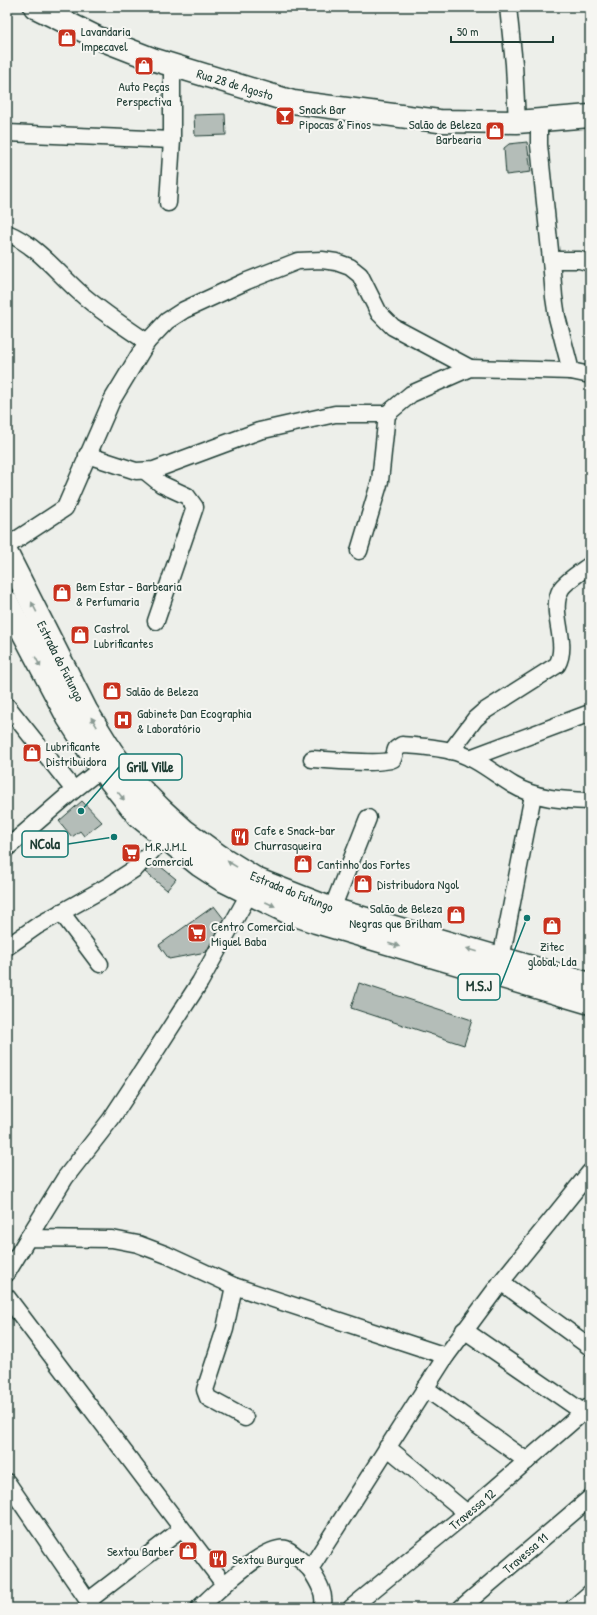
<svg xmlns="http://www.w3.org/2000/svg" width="597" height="1615" viewBox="0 0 597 1615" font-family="'Patrick Hand',sans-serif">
<rect width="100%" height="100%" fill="#edefea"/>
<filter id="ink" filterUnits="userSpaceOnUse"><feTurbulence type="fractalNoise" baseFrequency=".025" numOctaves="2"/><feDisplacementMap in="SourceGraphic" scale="8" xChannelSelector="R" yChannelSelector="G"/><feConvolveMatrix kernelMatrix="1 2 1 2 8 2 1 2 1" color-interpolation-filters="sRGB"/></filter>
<g filter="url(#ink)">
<g fill="#b4bdb8" stroke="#1f3d34">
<polygon points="225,114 226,135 195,136 194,115"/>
<polygon points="527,142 531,172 506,175 504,148 509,144"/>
<polygon points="82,801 102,822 84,836 80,831 72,837 59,821"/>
<polygon points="155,862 176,879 167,890 145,872"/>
<polygon points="214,906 224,919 206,952 169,959 159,945"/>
<polygon points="359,983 472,1020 464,1045 351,1008"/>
</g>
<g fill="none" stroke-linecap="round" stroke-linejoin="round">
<g stroke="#1f3d34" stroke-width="19">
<g id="street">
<polyline points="508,7 514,64 517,122"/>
<polyline points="539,121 539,145 551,260 554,297 557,317 571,371"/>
<polyline points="7,133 172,140"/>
<polyline points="168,203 172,140 172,65"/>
<path d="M 7,233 C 36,245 55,270 78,291 C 99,310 123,326 147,342"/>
<polyline points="551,260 580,260 590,263"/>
<polyline points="87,455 136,471 154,470 259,431 335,414 387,414"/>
<polyline points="145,471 161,484 187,496 195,507 156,621"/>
<polyline points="7,546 65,508 112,400 147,342 167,321 184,310 247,281 298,261 322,260 336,262 350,267 360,275 379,313 393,327 470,368"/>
<polyline points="359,551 380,481 387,414 411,394 470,368 571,371 590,375"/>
<polyline points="7,706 74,790"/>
<path d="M 451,751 L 475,719 L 483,712 L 557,665 C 570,642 548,612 561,589 C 566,581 582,571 590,565"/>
<polyline points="470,758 590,713"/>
<path d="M 312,759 C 326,760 385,765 393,759 L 396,749 L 402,745 C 418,746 436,747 451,751 C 474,756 493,773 513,785 C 536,799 563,800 590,801"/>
<polyline points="7,848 74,790 101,769"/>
<polyline points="332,909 368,818"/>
<polyline points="61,912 100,964"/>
<polyline points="7,947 37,926 110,885 136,868 164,838"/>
<polyline points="501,959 533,795"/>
<polyline points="28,1238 65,1178 111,1119 153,1055 200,982 249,894"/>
<polyline points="7,1273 28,1238 112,1239 138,1244 167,1255 234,1286 446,1356"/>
<polyline points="501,1282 590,1347"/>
<polyline points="234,1286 225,1329 205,1390 208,1398 245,1418"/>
<polyline points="7,1297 224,1584"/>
<polyline points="464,1330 583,1412"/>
<polyline points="425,1388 527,1461"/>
<polyline points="387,1447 467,1513"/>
<polyline points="7,1482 93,1608"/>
<polyline points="88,1601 182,1529"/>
<path d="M 199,1608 C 213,1595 267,1542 286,1549 C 295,1553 303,1563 310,1569"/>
<path d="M 322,1608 C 327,1595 317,1580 310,1569 L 446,1356 L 501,1282 L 590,1172"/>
<polyline points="351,1608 467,1513 590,1406"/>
<polyline points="461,1608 590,1498"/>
<polyline points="573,1608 590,1593"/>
</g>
</g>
<g stroke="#1f3d34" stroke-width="25">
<polyline id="secondary" points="35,7 98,38 152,59 293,102 439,121 517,122 590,116"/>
</g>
<g stroke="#1f3d34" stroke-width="25">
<g id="highway">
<polyline points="7,554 86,710 112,752 137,785 161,809 184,830 218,855 258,880 332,909 590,984"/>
<polyline points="7,602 68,718 101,769 138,816 199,865 222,880 287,912 316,922 590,1003"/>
</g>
</g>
<use href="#street" stroke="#f6f6f2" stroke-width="16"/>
<use href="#secondary" stroke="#f6f6f2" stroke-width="22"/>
<use href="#highway" stroke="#f6f6f2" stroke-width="22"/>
</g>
<defs><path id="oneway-solid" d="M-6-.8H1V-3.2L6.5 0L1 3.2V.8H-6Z"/></defs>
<g fill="#8a9a93">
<use href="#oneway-solid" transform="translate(34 607) rotate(-117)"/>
<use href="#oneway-solid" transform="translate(38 662) rotate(62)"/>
<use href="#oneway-solid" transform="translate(94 722) rotate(-122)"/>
<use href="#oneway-solid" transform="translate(121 796) rotate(52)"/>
<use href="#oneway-solid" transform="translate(232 864) rotate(-148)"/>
<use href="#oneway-solid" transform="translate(270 904) rotate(25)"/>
<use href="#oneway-solid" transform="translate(394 945) rotate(17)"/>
<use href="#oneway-solid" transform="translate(472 950) rotate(-163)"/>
</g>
</g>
<defs>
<g id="shop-square" transform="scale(1)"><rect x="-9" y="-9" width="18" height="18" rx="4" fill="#c8321e" stroke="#f6f6f2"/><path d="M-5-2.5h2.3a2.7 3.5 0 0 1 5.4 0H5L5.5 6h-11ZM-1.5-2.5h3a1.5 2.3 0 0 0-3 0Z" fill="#fff"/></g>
<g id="bar-square" transform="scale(1)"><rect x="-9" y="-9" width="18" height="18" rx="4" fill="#c8321e" stroke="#f6f6f2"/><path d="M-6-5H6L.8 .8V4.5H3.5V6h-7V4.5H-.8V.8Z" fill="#fff"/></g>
<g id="hospital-square" transform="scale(1)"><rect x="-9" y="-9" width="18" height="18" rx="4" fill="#c8321e" stroke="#f6f6f2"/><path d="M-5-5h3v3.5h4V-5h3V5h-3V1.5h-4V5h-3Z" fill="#fff"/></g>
<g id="restaurant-square" transform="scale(1)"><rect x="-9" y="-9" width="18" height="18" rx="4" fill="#c8321e" stroke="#f6f6f2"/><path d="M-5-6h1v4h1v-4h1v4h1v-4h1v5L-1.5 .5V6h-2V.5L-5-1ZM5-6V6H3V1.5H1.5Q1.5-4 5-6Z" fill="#fff"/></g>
<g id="supermarket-square" transform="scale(1)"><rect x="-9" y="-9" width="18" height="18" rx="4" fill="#c8321e" stroke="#f6f6f2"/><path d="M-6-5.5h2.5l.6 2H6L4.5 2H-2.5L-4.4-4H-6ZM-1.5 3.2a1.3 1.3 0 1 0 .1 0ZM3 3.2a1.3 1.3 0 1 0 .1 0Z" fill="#fff"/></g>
</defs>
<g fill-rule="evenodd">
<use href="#shop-square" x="67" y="38"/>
<use href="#shop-square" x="144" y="66"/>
<use href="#bar-square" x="285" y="116"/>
<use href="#shop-square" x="495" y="131"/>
<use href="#shop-square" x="62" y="593"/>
<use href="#shop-square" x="80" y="635"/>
<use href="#shop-square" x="112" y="691"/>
<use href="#hospital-square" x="123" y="720"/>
<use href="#shop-square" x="32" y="753"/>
<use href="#restaurant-square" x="240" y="837"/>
<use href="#supermarket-square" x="131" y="853"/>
<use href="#shop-square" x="303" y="864"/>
<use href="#shop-square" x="363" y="884"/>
<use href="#shop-square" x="456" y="915"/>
<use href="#shop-square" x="552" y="926"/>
<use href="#supermarket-square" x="197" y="933"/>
<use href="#shop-square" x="188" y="1551"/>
<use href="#restaurant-square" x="218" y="1559"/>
</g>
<g text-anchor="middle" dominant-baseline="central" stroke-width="4" stroke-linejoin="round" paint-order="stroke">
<g font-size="13" fill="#1f3d34" stroke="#f6f6f2" text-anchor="start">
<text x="81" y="31">Lavandaria<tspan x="81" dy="15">Impecavel</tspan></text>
<text x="144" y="86" text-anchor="middle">Auto Peças<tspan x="144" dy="15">Perspectiva</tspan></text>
<text x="299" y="109">Snack Bar<tspan x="299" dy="15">Pipocas &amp; Finos</tspan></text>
<text x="481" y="124" text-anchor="end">Salão de Beleza<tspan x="481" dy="15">Barbearia</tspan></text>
<text x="76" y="586">Bem Estar - Barbearia<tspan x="76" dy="15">&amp; Perfumaria</tspan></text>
<text x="94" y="628">Castrol<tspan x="94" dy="15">Lubrificantes</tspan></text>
<text x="126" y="691">Salão de Beleza</text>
<text x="137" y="713">Gabinete Dan Ecographia<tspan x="137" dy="15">&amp; Laboratório</tspan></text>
<text x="46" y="746">Lubrificante<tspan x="46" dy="15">Distribuidora</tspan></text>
<text x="254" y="830">Cafe e Snack-bar<tspan x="254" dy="15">Churrasqueira</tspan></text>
<text x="145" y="846">M.R.J.M.L<tspan x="145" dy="15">Comercial</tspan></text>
<text x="317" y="864">Cantinho dos Fortes</text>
<text x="377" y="884">Distribudora Ngol</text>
<text x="442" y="908" text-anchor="end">Salão de Beleza<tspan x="442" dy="15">Negras que Brilham</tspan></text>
<text x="211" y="926">Centro Comercial<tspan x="211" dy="15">Miguel Baba</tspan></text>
<text x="552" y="946" text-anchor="middle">Zitec<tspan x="552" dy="15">global, Lda</tspan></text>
<text x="174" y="1551" text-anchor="end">Sextou Barber</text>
<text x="232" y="1559">Sextou Burguer</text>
</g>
<g font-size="13" fill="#1f3d34" stroke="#f6f6f2">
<text transform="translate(235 84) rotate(17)">Rua 28 de Agosto</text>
<text transform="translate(61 661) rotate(63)">Estrada do Futungo</text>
<text transform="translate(292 891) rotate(22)">Estrada do Futungo</text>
<text transform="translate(472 1509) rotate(-40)">Travessa 12</text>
<text transform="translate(525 1553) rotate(-41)">Travessa 11</text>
</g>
</g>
<path fill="none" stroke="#0f766e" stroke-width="1.5" d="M81 811L119 767M114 837L68 844M527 918L500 987"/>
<g fill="#0f766e" stroke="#f6f6f2" stroke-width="1.5">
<circle cx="81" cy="811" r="4"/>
<circle cx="114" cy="837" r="4"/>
<circle cx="527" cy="918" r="4"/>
</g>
<g fill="#f6f6f2" stroke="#0f766e" stroke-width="1.5">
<rect x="119" y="754" width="63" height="26" rx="4"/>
<rect x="22" y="831" width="46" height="26" rx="4"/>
<rect x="458" y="974" width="42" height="26" rx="4"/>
</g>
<g font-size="14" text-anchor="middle" font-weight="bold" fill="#1f3d34">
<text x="150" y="772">Grill Ville</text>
<text x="45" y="849">NCola</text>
<text x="479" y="991">M.S.J</text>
</g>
<rect width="597" height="1615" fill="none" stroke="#f6f6f2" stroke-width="24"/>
<rect x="12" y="12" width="573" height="1591" fill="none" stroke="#1f3d34" stroke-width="1.5" filter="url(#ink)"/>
<path d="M451 36v6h102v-6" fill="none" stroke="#1f3d34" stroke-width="2"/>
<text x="457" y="36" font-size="12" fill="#1f3d34" stroke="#f6f6f2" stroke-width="3" paint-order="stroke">50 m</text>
</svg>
